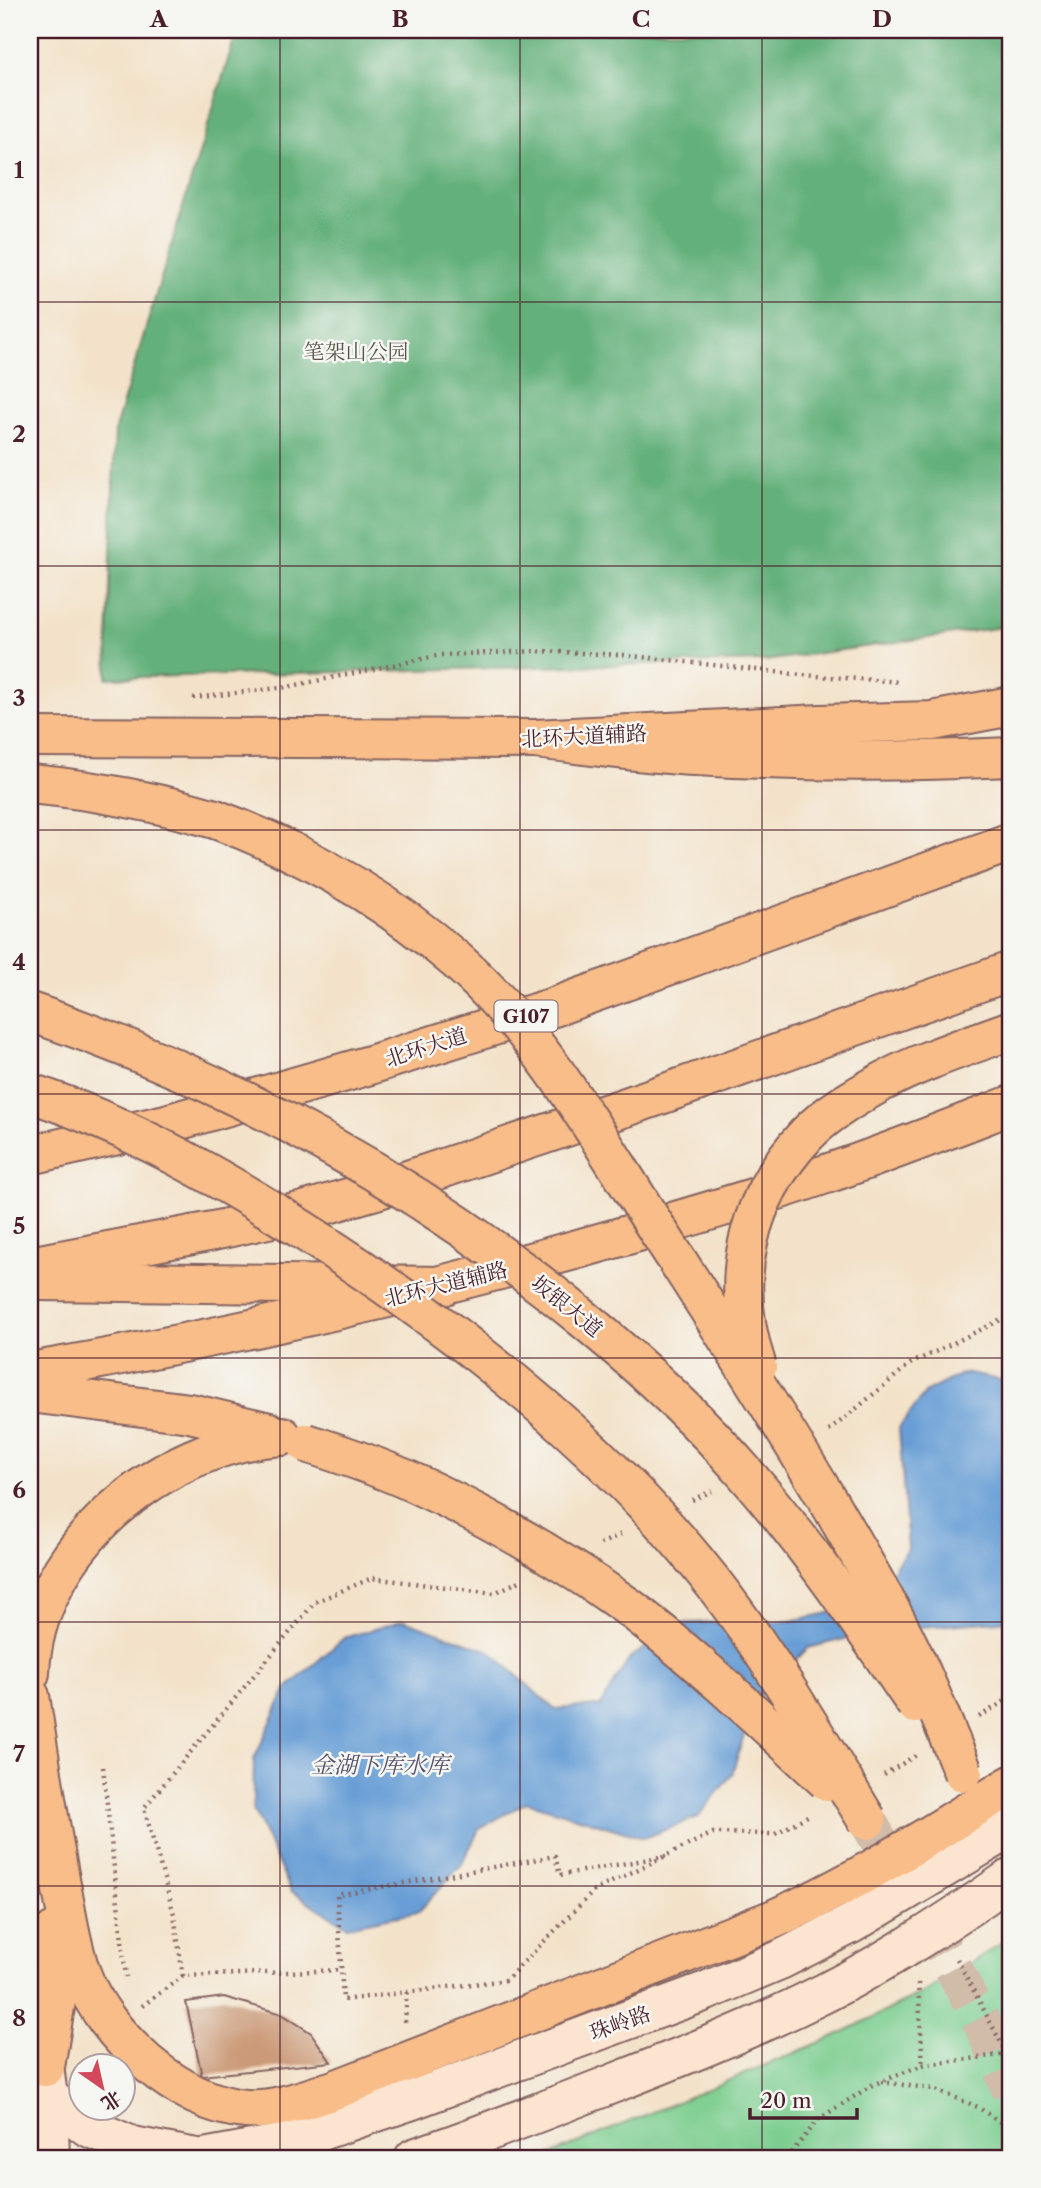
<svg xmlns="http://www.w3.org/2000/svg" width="1041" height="2188" viewBox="0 0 1041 2188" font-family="'Libre Caslon Text','Noto Serif SC',serif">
<rect width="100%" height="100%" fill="#f6f6f2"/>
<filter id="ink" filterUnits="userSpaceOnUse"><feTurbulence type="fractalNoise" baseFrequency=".0143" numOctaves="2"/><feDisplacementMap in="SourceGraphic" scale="14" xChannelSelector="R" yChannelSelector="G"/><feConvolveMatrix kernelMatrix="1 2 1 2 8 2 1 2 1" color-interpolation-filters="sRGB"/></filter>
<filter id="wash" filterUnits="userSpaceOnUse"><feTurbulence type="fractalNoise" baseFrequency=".00686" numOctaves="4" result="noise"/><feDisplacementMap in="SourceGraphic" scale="28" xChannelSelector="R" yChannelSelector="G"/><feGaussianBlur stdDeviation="1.57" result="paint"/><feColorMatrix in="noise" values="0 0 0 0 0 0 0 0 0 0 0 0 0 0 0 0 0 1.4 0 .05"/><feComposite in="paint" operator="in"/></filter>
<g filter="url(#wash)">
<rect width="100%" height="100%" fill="#f3e2c9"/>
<polygon fill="#7bcd8f" stroke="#62765d" stroke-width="2" points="1011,1937 1011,2158 542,2158 833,2037 927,1991"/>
<polygon fill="#64b07a" stroke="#576852" stroke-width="2" points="237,30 1011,30 1011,626 765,661 107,678 115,429"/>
<polygon fill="#689ed5" stroke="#595e80" stroke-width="2" points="963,1373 1011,1382 1011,1620 881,1630 808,1648 754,1702 732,1774 698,1817 644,1838 527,1802 479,1829 462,1864 418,1912 347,1926 291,1891 253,1809 254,1759 286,1689 344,1638 404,1620 490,1651 554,1709 600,1706 630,1658 682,1623 790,1621 868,1605 908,1548 899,1428 926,1392"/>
<g id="blocks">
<polygon fill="#cb9a78" points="224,1997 282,2014 311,2033 331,2062 202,2076 186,2002"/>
</g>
</g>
<g filter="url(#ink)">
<use href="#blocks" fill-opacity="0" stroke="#856362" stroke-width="2"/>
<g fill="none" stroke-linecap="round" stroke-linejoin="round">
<polyline stroke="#d1bba9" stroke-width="38" stroke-dasharray="38 19" stroke-linecap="butt" points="867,1820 945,1952 984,2027 1011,2091"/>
<g stroke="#856362" stroke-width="42">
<g id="secondary">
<polyline points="30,1954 48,2097 50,2158"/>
<polyline points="48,2097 88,2127 132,2146 196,2158"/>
<polyline points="204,2158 285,2143 412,2100 706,1991 780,1960 851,1924 1011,1828"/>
<path d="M 414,2158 C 483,2135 550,2108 617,2082 C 678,2058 739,2034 798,2006 C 873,1971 943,1925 1011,1878"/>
</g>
</g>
<g stroke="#856362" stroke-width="42">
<g id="primary">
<polyline points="30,737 535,739 820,724 932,721 1011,706"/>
<path d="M 30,784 C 93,790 154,801 215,819"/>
<path d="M 30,1372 C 233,1336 434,1291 631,1234 C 696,1215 760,1197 823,1175 C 886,1154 949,1129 1011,1105"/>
<polyline points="30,1393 190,1413 269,1432"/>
<path d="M 30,1673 C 34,1549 163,1443 282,1436"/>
<path d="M 30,1696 C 40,1762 50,1829 63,1895 C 68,1921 72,1948 81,1973 C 104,2035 178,2104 246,2109 C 276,2111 305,2099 334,2090 L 774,1919 C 857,1882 934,1833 1011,1785"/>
<polyline points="45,2067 56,2001 54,1931"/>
</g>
</g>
<g stroke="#856362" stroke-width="42">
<g id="highway">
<path d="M 535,739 C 588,745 642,753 695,756 C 800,762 906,762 1011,757"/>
<polyline points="30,1155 166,1124 370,1065 554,1007 1011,842"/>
<polyline points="30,1266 213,1231 304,1211 399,1183 629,1106 1011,971"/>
<polyline points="39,1281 443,1286"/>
</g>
</g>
<g stroke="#856362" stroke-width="4.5" stroke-dasharray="2 5" stroke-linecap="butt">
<polyline points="193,698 287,687 441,655 538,651 624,655 802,675 900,682"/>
<polyline points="829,1431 910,1364 1011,1315"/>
<polyline points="692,1500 712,1491"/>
<polyline points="600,1544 624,1533"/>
<polyline points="979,1717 1011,1697"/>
<polyline points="103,1767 126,1977"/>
<polyline points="884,1775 918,1754"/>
<polyline points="666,1856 560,1875 555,1856 337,1895 343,2000 506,1980 595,1890 713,1833 775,1834 811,1814"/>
<polyline points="957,1959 1007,2054"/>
<polyline points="183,1976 174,1914 144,1808 315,1602 372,1578 494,1593 522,1580"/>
<polyline points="918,1983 923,2065"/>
<polyline points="142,2006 183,1976 342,1970"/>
<polyline points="405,2022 407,1992"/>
<polyline points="881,2082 934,2089 978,2107 1011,2130"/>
<polyline points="787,2158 819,2119 872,2085 923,2065 1007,2054 1011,2056"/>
</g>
<use href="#secondary" stroke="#fce5d0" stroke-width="38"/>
<use href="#primary" stroke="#f8bd89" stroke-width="38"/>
<use href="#highway" stroke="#f8bd89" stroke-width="38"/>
<g stroke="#856362" stroke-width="42" stroke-linecap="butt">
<g id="primary-bridge">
<path d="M 215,819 C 302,851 385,899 456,960 C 541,1034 597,1136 657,1229 C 716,1320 774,1411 830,1504 C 857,1551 885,1597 909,1646 C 929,1687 946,1730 963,1772"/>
<path d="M 30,1012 C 234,1081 425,1187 591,1325 C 645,1370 698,1419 745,1473 C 808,1545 862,1625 916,1704"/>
<path d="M 30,1093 C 130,1125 230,1183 318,1240 C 455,1329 594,1437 698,1564 C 763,1643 813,1732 867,1820"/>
<path d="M 757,1367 C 728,1281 745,1200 807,1134 C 827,1113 857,1096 882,1082 C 923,1060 968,1046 1011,1030"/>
<path d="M 306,1443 C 341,1454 376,1466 410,1481 C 486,1515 559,1558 627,1606 C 660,1630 690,1657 721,1684 C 757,1716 792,1748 827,1781"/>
</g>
</g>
<use href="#primary-bridge" stroke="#f8bd89" stroke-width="38"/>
</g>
</g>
<path fill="none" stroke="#4a1f2b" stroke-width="2" stroke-opacity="0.55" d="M 280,30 L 280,2158M 520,30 L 520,2158M 762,30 L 762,2158M 30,302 L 1011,302M 30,566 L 1011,566M 30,830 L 1011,830M 30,1094 L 1011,1094M 30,1358 L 1011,1358M 30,1622 L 1011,1622M 30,1886 L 1011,1886"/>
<g text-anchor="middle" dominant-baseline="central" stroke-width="5" stroke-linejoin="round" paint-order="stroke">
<rect fill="#f6f6f2" stroke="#7e6067" stroke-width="2" x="494.5" y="1000.5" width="63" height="31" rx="5"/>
<g font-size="19" font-weight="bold" fill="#4a1f2b">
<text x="526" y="1016">G107</text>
</g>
<g font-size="21" fill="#595349" stroke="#f6f6f2">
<text x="356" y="351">笔架山公园</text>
</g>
<g font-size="21" fill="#4a1f2b" stroke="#f6f6f2">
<text transform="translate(584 736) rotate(-3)">北环大道辅路</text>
<text transform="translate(426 1047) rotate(-18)">北环大道</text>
<text transform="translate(446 1284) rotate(-14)">北环大道辅路</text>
<text transform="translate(567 1306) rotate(39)">坂银大道</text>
<text transform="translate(620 2023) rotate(-20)">珠岭路</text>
</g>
<g font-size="23" font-style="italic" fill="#56526f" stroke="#f6f6f2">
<text x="380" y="1765">金湖下库水库</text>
</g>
</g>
<rect width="1041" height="2188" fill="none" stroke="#f6f6f2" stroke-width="77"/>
<g transform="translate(102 2087) rotate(146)"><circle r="33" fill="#f6f6f2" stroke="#b1a0a2" stroke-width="2"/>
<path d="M0-5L12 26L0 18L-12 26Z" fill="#d1495b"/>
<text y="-10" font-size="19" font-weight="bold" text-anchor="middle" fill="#4a1f2b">北</text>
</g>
<path d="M750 2108v10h107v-10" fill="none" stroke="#4a1f2b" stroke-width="3.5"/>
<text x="761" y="2108" font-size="21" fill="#4a1f2b" stroke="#f6f6f2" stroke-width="5" paint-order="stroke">20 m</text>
<rect x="38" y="38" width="964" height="2112" fill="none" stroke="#4a1f2b" stroke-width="2.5"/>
<g font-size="23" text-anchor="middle" font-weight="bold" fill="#4a1f2b">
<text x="159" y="27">A</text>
<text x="400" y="27">B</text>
<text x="641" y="27">C</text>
<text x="882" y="27">D</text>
<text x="19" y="178">1</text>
<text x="19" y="442">2</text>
<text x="19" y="706">3</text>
<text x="19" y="970">4</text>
<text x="19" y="1234">5</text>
<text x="19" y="1498">6</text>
<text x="19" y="1762">7</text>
<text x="19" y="2026">8</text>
</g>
</svg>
